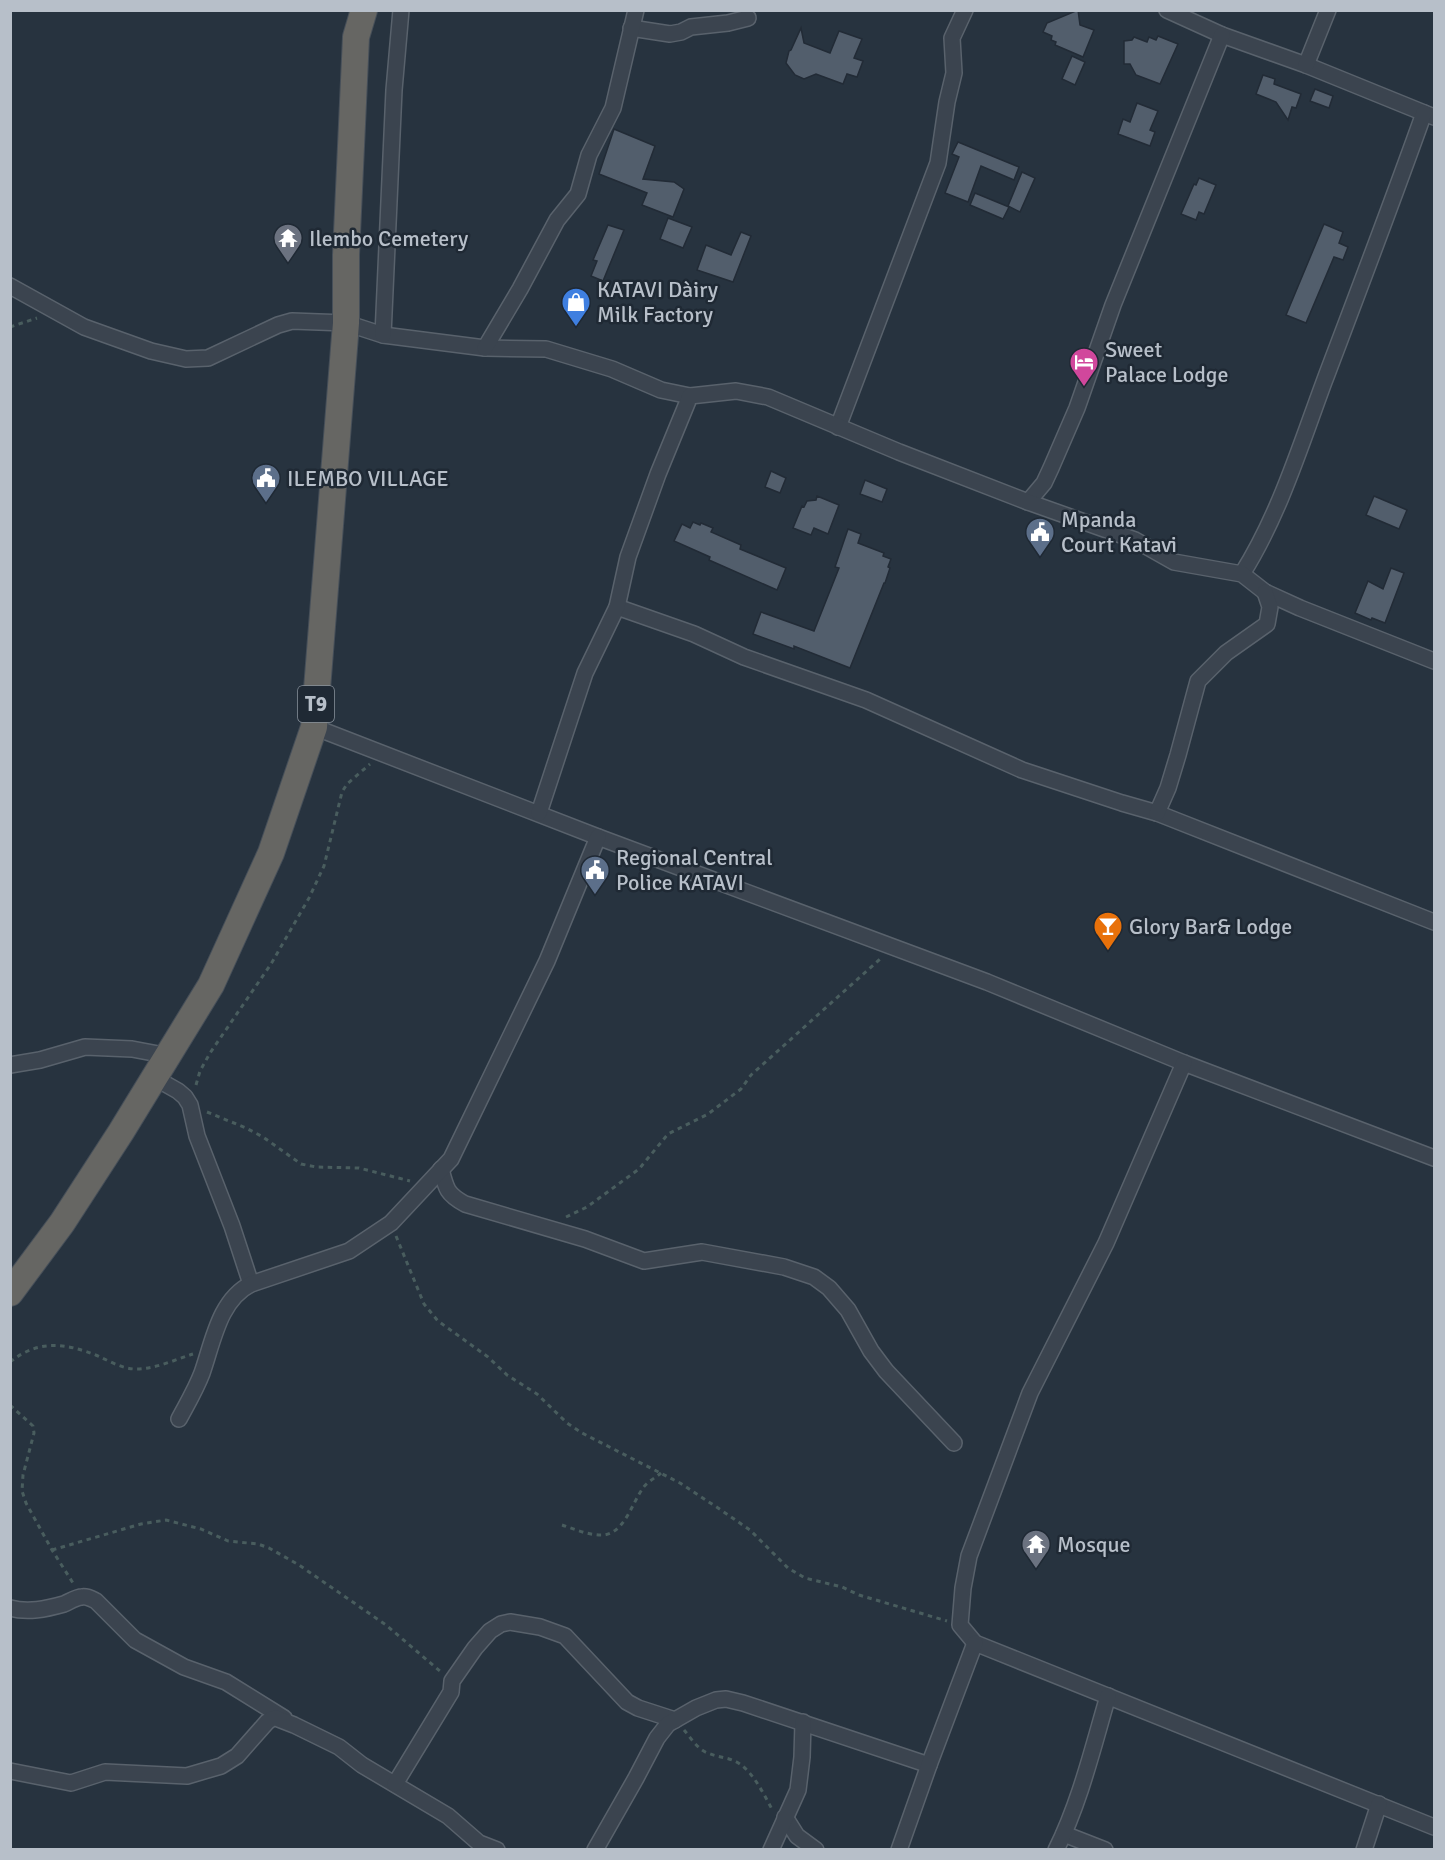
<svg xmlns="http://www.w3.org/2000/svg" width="1445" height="1860" viewBox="0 0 1445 1860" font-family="Signika,sans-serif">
<rect width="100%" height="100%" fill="#27333f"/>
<g fill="#525e6c" stroke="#222b36" stroke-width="1.5">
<polygon points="1078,10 1080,25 1094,30 1083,57 1055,45 1056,42 1051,40 1052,36 1043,32 1047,23"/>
<polygon points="801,28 804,43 830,53 839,31 862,39 854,58 863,61 857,77 847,74 843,84 816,74 804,79 795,75 786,63 789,51 791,50"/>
<polygon points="1158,36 1178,44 1160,84 1136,75 1130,64 1124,64 1124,41 1132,40 1134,37 1147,42 1149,37 1156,40"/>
<polygon points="1072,56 1085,62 1075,85 1062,79"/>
<polygon points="1263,75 1275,79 1274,84 1301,94 1296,108 1292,107 1288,120 1276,102 1256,94"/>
<polygon points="1315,89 1333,96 1329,108 1310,101"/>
<polygon points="1137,103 1158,111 1150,130 1155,132 1150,146 1118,134 1123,119 1130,122"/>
<polygon points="614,129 655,146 643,179 674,182 684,189 673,217 642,205 647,193 599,174"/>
<polygon points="958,142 1019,167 1014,180 981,166 968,202 945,193 959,157 952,154"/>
<polygon points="1022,172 1035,178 1020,212 1008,206"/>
<polygon points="1199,178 1216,185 1204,214 1199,212 1196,220 1181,214 1194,184 1196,185"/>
<polygon points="975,193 1009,207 1003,219 970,205"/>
<polygon points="668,218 692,227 683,248 660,239"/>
<polygon points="1324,224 1343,232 1339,243 1348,247 1343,260 1334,257 1306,323 1286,315"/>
<polygon points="608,225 624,230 603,281 591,276 597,261 593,260"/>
<polygon points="741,232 751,236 733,282 697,270 706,245 731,255"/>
<polygon points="771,471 786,478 780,493 765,487"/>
<polygon points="865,480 887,489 882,502 860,494"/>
<polygon points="817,496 839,505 828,534 814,528 811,535 793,528 802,506 804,507 807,501 816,500"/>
<polygon points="1374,496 1407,510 1399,529 1366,515"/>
<polygon points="693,522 700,525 701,523 713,528 711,532 741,545 740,549 786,568 777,590 709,560 710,557 674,541 682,524 690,528"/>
<polygon points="848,529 861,534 858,543 884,553 883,556 891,559 888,567 890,568 885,583 884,583 850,668 794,646 794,649 753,634 761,612 814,631 839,568 835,567"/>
<polygon points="1391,568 1404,573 1385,623 1372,618 1371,620 1355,613 1368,581 1383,589"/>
</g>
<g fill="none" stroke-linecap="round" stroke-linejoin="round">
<g stroke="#59626c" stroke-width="18">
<g id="minor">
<polyline points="1167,10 1222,35 1306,65 1434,117"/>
<polyline points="631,28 670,34 681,32 691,27 728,23 748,18"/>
<polyline points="1306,65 1328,10"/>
<polyline points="10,286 84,327 151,351 186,359 208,358 278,325 292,321 346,323 383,335 485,348 546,349 612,369 661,390 690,396"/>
<polyline points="383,335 394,90 401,10"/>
<polyline points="485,348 520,289 557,220 578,194 589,155 613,108 636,10"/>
<polyline points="838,427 938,163 947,102 954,73 952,38 965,10"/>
<polyline points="1028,502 1044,483 1051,468 1077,408 1113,305 1222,35"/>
<path d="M 1242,574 C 1279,515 1300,447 1324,382 C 1358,292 1392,203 1424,113"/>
<polyline points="617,607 694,634 744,657 866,700 1022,770 1122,803 1157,813 1434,922"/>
<polyline points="314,727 598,837 987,982 1184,1063 1434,1158"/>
<polyline points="539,813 585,673 617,607 628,557 658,474 690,396 736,391 768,397 899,452 1028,502 1135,540 1174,562 1242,574 1265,592 1300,608 1434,661"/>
<polyline points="1157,813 1168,788 1178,755 1198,681 1226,653 1267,624 1270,607 1265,592"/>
<polyline points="1184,1063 1106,1243 1030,1393 969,1556 963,1588 960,1625 975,1643 1434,1827"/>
<polyline points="10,1065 40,1060 85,1047 132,1049 169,1056"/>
<polyline points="155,1078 178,1091 185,1097 190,1105 197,1136 232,1226 251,1284"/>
<path d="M 441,1169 C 446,1189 447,1194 465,1204 L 585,1239 L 644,1261 L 702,1252 L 784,1267 L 814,1277 L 829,1288 L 848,1310 L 871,1351 L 886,1371 L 954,1443"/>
<path d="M 179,1419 C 187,1404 196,1389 202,1373 C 213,1342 219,1300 251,1284 L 349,1251 L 391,1223 L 451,1159 L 547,961 L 598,837"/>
<path d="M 10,1608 C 28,1613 46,1609 64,1604 C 69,1602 76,1597 82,1597 C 87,1596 92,1599 96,1601 L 135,1640 L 184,1667 L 226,1682 L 284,1718"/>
<polyline points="10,1771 71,1783 105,1772 187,1776 221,1766 237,1756 267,1722 271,1719 276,1718 294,1725 339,1747 362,1765 448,1816 479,1843 497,1850"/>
<polyline points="395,1784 451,1692 452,1681 475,1648 490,1631 501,1624 510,1622 540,1627 565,1636 627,1702 638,1708 675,1720"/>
<polyline points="785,1817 797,1836 816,1850"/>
<polyline points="1064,1834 1105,1850"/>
<polyline points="595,1850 636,1778 657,1738 668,1724 696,1708 716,1700 726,1699 743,1703 929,1765"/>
<polyline points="771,1850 798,1790 802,1757 803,1722"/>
<polyline points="899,1850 929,1765 975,1643"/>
<path d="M 1056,1850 C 1080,1802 1093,1747 1108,1696"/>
<polyline points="1364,1850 1379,1804"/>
</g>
</g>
<g stroke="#464f59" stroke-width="28">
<polyline id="trunk" points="10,1293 62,1223 121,1132 211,985 271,853 314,727 346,323 346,255 356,37 364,10"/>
</g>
<g stroke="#495d5e" stroke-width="3" stroke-dasharray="4.5 4.5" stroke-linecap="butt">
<polyline points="10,327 37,318"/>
<polyline points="196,1085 200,1071 210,1053 271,964 309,898 324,866 342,792 347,784 370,764"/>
<polyline points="207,1112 246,1128 263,1137 301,1164 316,1167 359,1168 410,1181"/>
<polyline points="566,1217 587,1207 639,1169 668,1134 708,1114 741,1089 751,1075 880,959"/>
<polyline points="396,1236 424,1304 438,1321 488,1357 507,1375 537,1394 567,1423 582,1433 680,1483 718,1508 750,1530 788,1568 805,1578 842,1587 859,1595 947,1621"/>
<path d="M 10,1362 C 39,1339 66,1343 98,1356 C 109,1361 121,1368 134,1369 C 153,1370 174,1360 193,1354"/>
<polyline points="10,1405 33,1426 34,1433 23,1475 22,1491 26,1503 52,1550 73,1583"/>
<path d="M 562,1525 C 574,1529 590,1536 604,1535 C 625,1532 632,1503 643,1488 C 647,1482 655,1478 661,1473"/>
<polyline points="52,1550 141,1524 166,1520 201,1529 228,1541 258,1544 269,1548 299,1565 386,1625 441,1672"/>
<path d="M 684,1730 C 691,1738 698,1750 708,1753 C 719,1758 730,1757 740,1764 C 755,1775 764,1795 773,1811"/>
</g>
<use href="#minor" stroke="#3b444f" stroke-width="15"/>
<use href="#trunk" stroke="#666663" stroke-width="26"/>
</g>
<defs>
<g id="temple-pin" transform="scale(1.5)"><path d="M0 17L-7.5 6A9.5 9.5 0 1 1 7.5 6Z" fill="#6b7280" stroke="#1f2934"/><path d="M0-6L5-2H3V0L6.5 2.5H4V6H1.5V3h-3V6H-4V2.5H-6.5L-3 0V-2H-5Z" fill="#fff"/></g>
<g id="shop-pin" transform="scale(1.5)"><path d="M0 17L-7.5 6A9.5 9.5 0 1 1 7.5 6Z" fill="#3f7fe0" stroke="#1f2934"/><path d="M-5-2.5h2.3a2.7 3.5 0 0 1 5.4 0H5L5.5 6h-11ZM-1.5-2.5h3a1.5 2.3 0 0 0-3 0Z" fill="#fff"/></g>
<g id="hotel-pin" transform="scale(1.5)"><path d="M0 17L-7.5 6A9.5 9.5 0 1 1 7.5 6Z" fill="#d1479c" stroke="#1f2934"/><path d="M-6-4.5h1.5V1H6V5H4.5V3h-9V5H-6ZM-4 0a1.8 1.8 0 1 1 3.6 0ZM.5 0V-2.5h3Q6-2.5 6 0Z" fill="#fff"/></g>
<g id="civic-pin" transform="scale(1.5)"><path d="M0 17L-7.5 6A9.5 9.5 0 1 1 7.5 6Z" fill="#5c6f8a" stroke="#1f2934"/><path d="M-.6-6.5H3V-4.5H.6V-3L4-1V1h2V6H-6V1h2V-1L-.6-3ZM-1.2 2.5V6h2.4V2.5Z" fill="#fff"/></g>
<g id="bar-pin" transform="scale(1.5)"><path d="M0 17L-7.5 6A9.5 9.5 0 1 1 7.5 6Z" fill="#e8710a" stroke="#1f2934"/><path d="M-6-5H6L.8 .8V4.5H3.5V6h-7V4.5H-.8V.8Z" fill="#fff"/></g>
</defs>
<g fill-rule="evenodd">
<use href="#temple-pin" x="288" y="238"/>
<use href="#shop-pin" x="576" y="302"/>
<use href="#hotel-pin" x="1084" y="362"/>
<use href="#civic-pin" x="266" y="478"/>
<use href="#civic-pin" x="1040" y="532"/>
<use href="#civic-pin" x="595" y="870"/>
<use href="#bar-pin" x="1108" y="926"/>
<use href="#temple-pin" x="1036" y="1544"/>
</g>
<g text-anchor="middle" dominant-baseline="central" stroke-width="5" stroke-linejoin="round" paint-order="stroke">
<rect fill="#1f2934" stroke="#89929c" stroke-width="1.5" x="298" y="686" width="36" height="36" rx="4.5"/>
<g font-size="21" font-weight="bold" fill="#b7bfc9">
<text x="316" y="704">T9</text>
</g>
<g font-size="22" fill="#b7bfc9" stroke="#1f2934" text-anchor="start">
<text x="309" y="238">Ilembo Cemetery</text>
<text x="597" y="289">KATAVI Dàiry<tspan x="597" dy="25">Milk Factory</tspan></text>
<text x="1105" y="349">Sweet<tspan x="1105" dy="25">Palace Lodge</tspan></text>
<text x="287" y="478">ILEMBO VILLAGE</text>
<text x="1061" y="519">Mpanda<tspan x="1061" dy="25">Court Katavi</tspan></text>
<text x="616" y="857">Regional Central<tspan x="616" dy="25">Police KATAVI</tspan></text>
<text x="1129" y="926">Glory Bar&amp; Lodge</text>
<text x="1057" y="1544">Mosque</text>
</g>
</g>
<rect width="1445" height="1860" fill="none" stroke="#b7bfc9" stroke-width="24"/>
</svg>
